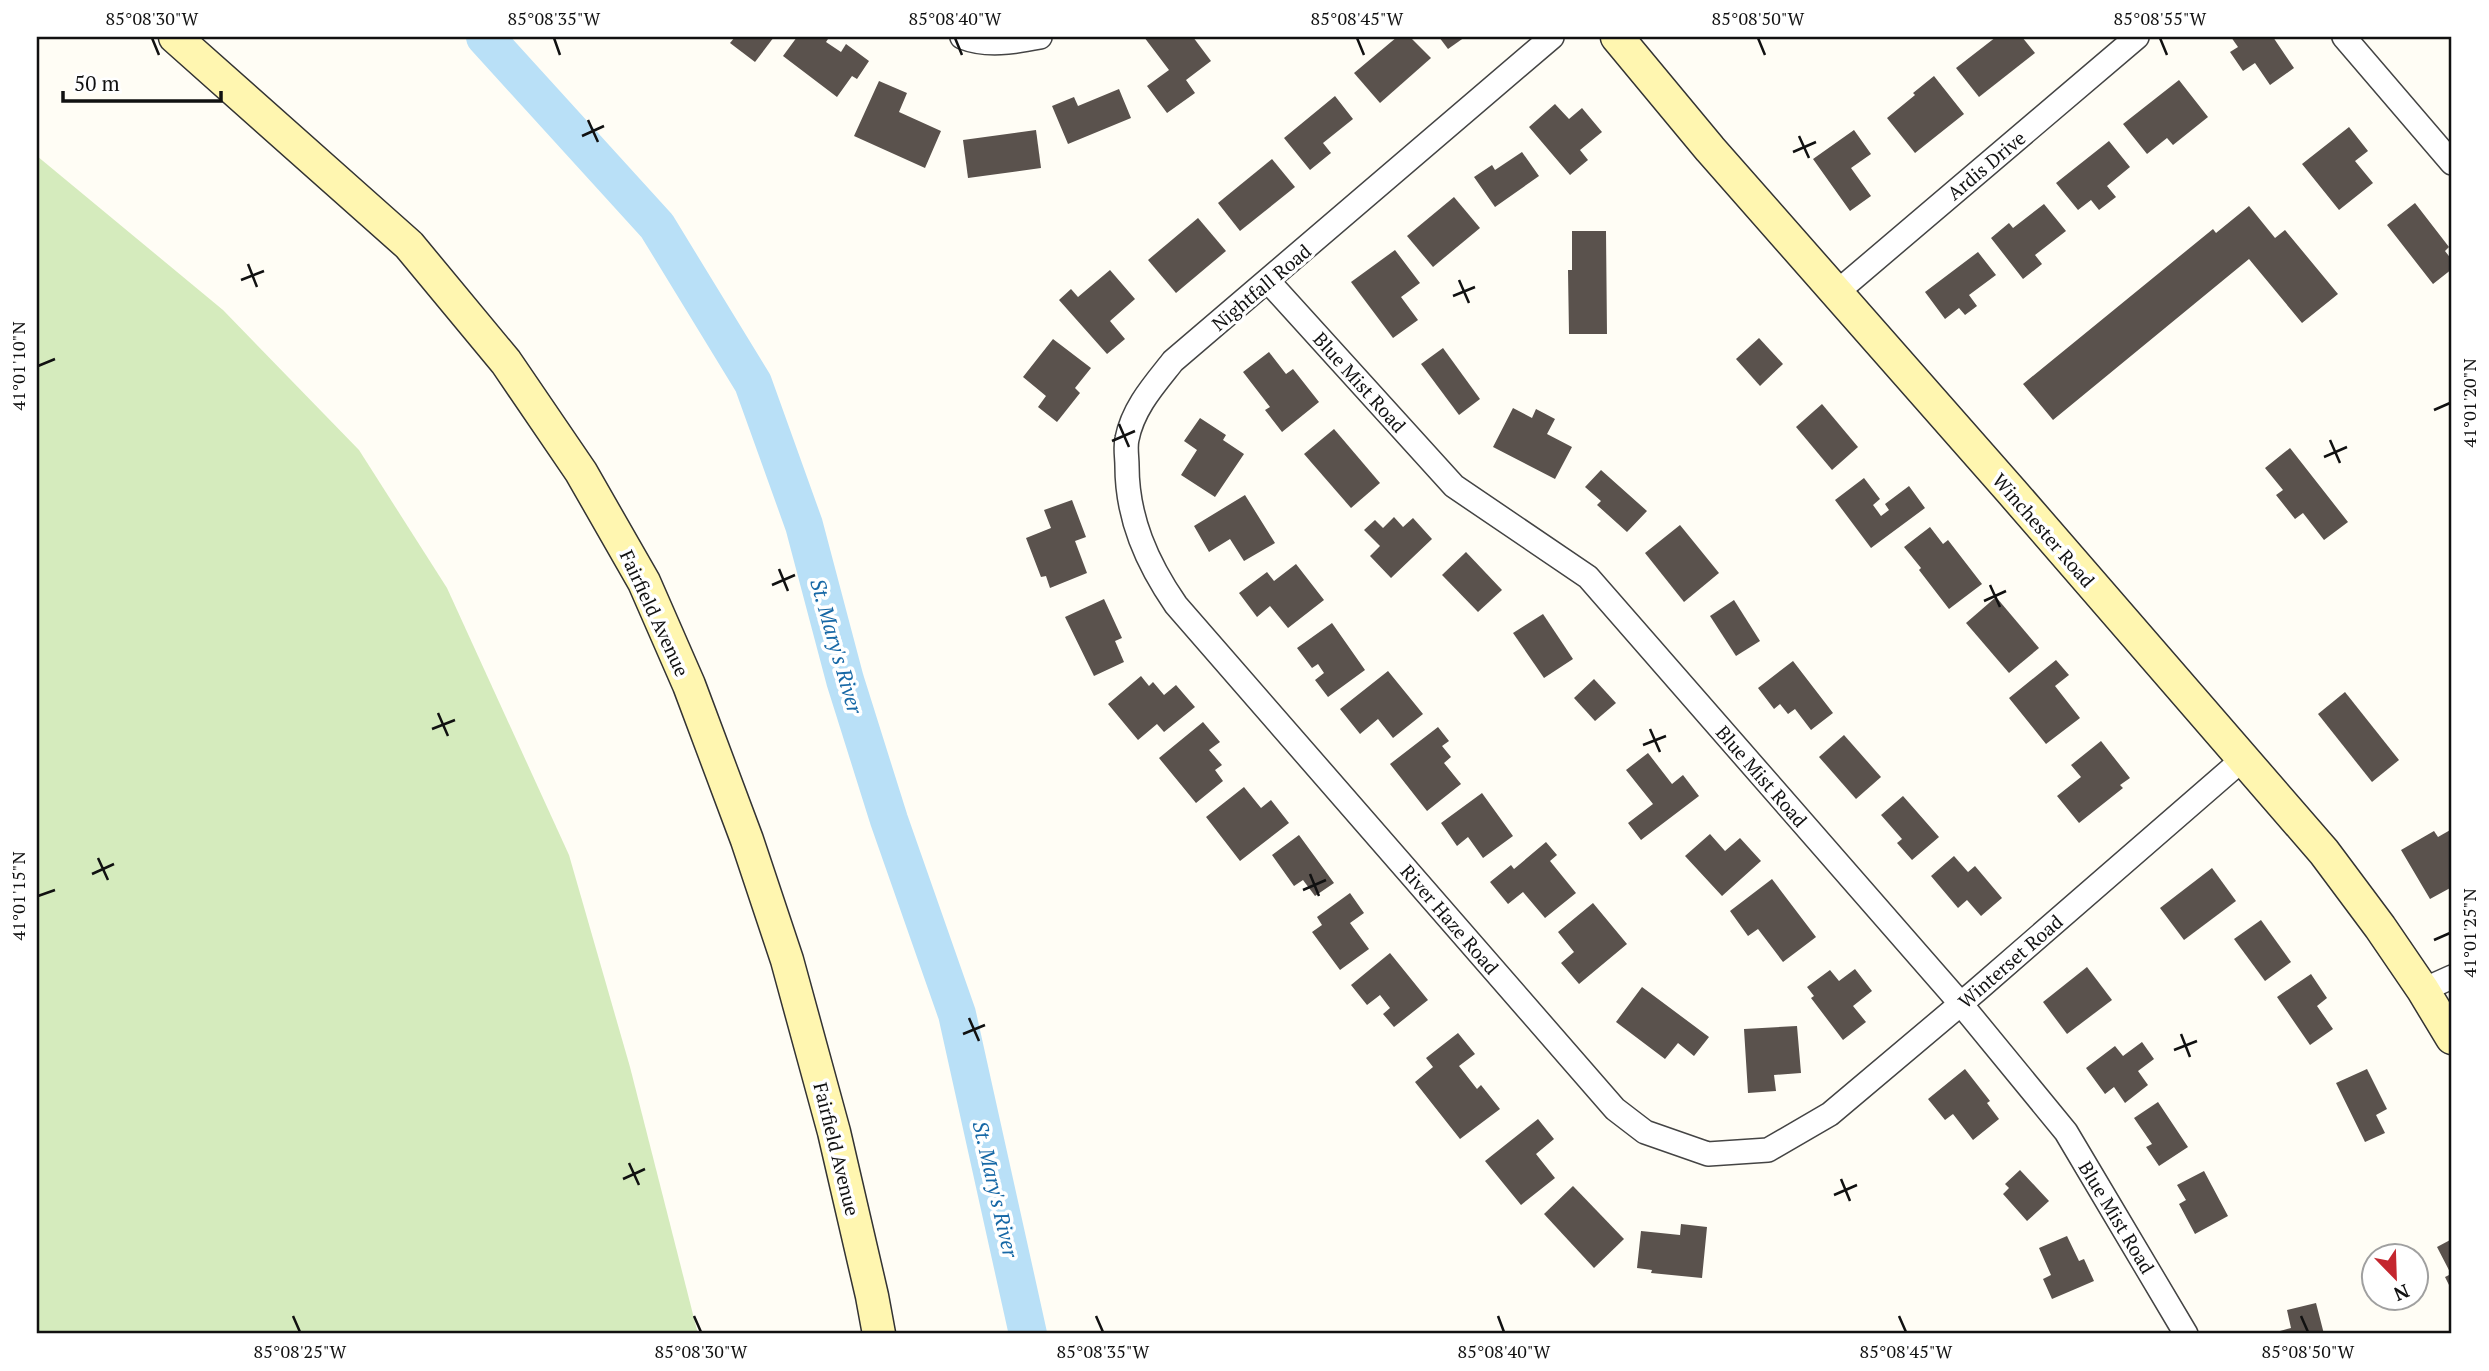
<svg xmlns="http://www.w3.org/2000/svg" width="2489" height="1371" viewBox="0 0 2489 1371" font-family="'PT Serif',serif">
<rect width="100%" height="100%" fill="#fffdf5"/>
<polygon fill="#d5ebbd" points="37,156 223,310 359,450 447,588 569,855 630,1067 698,1334 37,1334"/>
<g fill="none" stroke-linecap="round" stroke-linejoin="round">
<polyline stroke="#b9e0f7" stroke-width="38" points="485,37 657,226 753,383 804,525 845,680 889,820 957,1014 1028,1334"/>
</g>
<g fill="#5a524d">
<polygon points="735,37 774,37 755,62 730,43"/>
<polygon points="797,37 824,37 828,39 826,42 841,52 846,44 869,61 857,79 852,76 837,97 783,56"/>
<polygon points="1144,37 1193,37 1211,61 1186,80 1195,93 1167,113 1147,86 1169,70"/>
<polygon points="1397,37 1410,37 1431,58 1380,103 1354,73"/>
<polygon points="1439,37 1465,37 1448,49"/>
<polygon points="1996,37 2022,37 2035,53 1979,97 1956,68"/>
<polygon points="2231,37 2273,37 2294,68 2270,85 2255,63 2243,71 2230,52 2238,47"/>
<polygon points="1934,76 1964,114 1915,153 1887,118 1915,95 1913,93"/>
<polygon points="2179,80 2208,117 2173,145 2167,138 2147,154 2123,124"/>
<polygon points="879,81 907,93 899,112 941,131 925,168 854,136"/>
<polygon points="1119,89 1131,118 1068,144 1052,106 1074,97 1078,106"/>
<polygon points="1335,96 1353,119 1323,143 1331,153 1310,170 1284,138"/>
<polygon points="1555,104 1569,119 1582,108 1602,132 1580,150 1588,160 1570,175 1529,127"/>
<polygon points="2349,127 2368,151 2355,161 2373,183 2339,210 2302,164"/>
<polygon points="1036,130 1041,168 968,178 963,140"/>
<polygon points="1854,130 1871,154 1851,168 1871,196 1850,211 1813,159"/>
<polygon points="2109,141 2130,167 2107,186 2116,197 2099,210 2091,200 2078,210 2056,183"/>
<polygon points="1522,152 1539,176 1495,207 1474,177 1492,165 1495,170"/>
<polygon points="1272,159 1295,187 1240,231 1218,203"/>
<polygon points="1454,197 1480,228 1433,267 1407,236"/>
<polygon points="2415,203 2449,247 2445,251 2452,260 2452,269 2433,284 2387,225"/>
<polygon points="2044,204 2066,231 2035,255 2042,264 2023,279 1991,238 2009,223 2013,228"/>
<polygon points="2249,206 2275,238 2285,230 2338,294 2302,323 2249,259 2053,420 2023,384 2213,229 2216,233"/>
<polygon points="1198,218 1226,251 1176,293 1148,260"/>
<polygon points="1572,231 1606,231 1607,334 1569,334 1568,270 1572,270"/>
<polygon points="1395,250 1420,283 1401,297 1418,320 1393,338 1351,282"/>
<polygon points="1978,252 1996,275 1969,295 1977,306 1965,315 1959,308 1945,319 1925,292"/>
<polygon points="1110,270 1135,299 1110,321 1125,339 1107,354 1059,300 1071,289 1078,297"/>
<polygon points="1759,338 1783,364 1760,386 1736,359"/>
<polygon points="1053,339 1091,368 1075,388 1080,393 1057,422 1038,407 1046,396 1023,377"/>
<polygon points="1443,348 1480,399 1459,415 1421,364"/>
<polygon points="1269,352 1286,374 1293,369 1319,402 1282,432 1265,410 1270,407 1243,372"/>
<polygon points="1822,404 1858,447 1832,470 1796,427"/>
<polygon points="1513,408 1532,418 1536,409 1555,419 1547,434 1572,447 1555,479 1493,447"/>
<polygon points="1200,418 1226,435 1223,440 1244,454 1215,497 1181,475 1197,450 1184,441"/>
<polygon points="1334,429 1380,483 1351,508 1304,454"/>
<polygon points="2290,448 2348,522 2324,540 2303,513 2295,519 2276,495 2283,490 2265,468"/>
<polygon points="1601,470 1647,511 1627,532 1597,505 1601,501 1585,487"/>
<polygon points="1864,478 1880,499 1873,505 1881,516 1889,510 1885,504 1909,486 1925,508 1871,548 1835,500"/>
<polygon points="1245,495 1275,543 1244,561 1230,539 1209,552 1194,526"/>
<polygon points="1072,500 1086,537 1075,541 1087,573 1050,588 1046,576 1041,577 1026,538 1051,528 1044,510"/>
<polygon points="1394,517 1403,527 1413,518 1432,539 1391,578 1370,556 1380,546 1364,530 1375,520 1383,528"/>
<polygon points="1680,525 1719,573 1684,602 1645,553"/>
<polygon points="1930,527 1943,544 1948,540 1982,584 1949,609 1919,570 1921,568 1904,547"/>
<polygon points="1466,552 1502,590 1478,612 1442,575"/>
<polygon points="1296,564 1324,600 1288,628 1270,606 1257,617 1239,593 1267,572 1274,581"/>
<polygon points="1996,597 2039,648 2009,673 1966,623"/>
<polygon points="1104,599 1122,638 1115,641 1124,662 1094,676 1065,617"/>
<polygon points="1734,600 1760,641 1736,656 1710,616"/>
<polygon points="1543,614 1573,659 1544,678 1513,633"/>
<polygon points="1332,623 1365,670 1328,697 1315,680 1324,673 1318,664 1312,668 1297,648"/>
<polygon points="2056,660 2069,675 2055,686 2080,718 2046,744 2009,698"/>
<polygon points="1793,661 1833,713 1811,730 1795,709 1788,714 1780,704 1774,709 1758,688"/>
<polygon points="1388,671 1423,714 1393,738 1378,719 1360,734 1340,709"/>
<polygon points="1141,676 1149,686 1153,682 1164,695 1176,685 1195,707 1164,732 1157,724 1138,740 1108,704"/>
<polygon points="1594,679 1616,703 1595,721 1574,698"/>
<polygon points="2345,692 2399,760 2372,782 2318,714"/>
<polygon points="1203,722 1220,742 1209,750 1222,765 1215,770 1223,781 1196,803 1159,758"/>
<polygon points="1438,727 1449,741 1442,746 1451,757 1444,763 1461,784 1427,811 1390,764"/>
<polygon points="1844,735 1881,777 1856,799 1819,757"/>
<polygon points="2101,741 2130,778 2120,785 2123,788 2079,823 2057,796 2081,777 2071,765"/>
<polygon points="1648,753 1672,784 1683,775 1699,796 1641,840 1628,823 1653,804 1626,770"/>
<polygon points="1244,787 1261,808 1271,800 1289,823 1240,861 1206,817"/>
<polygon points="1482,793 1513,836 1483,858 1468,837 1457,846 1441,823"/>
<polygon points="1903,796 1939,837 1912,860 1897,843 1902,839 1881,815"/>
<polygon points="2452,829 2452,887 2430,899 2401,850 2434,831 2438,837"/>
<polygon points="1710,834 1725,851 1740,838 1761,861 1722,896 1685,856"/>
<polygon points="1299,835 1334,883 1315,896 1303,880 1294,886 1272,855"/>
<polygon points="1546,842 1557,855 1550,861 1576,893 1545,918 1523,892 1508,904 1490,882 1511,865 1514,869"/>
<polygon points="1954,856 1968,872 1975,866 2002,898 1981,916 1967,900 1958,908 1931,876"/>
<polygon points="2212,868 2236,901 2184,940 2160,908"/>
<polygon points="1772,879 1816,937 1783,962 1758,929 1748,936 1730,911"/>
<polygon points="1350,893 1364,913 1350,923 1369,949 1340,970 1312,932 1322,925 1317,917"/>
<polygon points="1593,903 1627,944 1579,984 1561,963 1574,952 1558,932"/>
<polygon points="2261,920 2291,962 2265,981 2234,939"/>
<polygon points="1390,953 1428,1000 1394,1027 1383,1014 1390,1008 1380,995 1367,1005 1351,985"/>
<polygon points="2087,967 2112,1000 2067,1034 2043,1002"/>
<polygon points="1855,969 1872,991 1853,1006 1866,1022 1843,1040 1811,998 1814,996 1807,987 1830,970 1839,981"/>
<polygon points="2311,974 2327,998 2317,1006 2333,1029 2310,1045 2277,997"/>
<polygon points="1642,987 1709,1037 1694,1056 1678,1043 1665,1059 1616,1022"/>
<polygon points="1797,1026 1801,1073 1774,1075 1776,1091 1748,1093 1744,1029"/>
<polygon points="1458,1033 1475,1054 1459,1066 1477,1089 1481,1085 1500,1109 1460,1139 1415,1082 1433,1067 1426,1058"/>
<polygon points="2142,1042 2154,1059 2138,1071 2148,1085 2125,1103 2114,1087 2105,1094 2086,1068 2115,1046 2123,1056"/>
<polygon points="1965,1069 1990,1101 1987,1103 1999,1119 1973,1140 1953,1114 1945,1120 1928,1099"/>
<polygon points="2367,1069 2387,1109 2376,1115 2385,1133 2365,1142 2336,1083"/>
<polygon points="2158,1102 2188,1147 2159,1166 2146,1147 2152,1144 2134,1118"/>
<polygon points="1538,1119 1554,1139 1536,1154 1555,1178 1521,1205 1485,1161"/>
<polygon points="2020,1170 2049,1201 2027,1221 2003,1194 2009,1188 2005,1184"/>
<polygon points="2204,1171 2228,1216 2195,1234 2179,1204 2186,1200 2177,1185"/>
<polygon points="1573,1186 1624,1239 1594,1268 1544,1214"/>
<polygon points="1681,1224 1707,1227 1702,1278 1651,1273 1652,1270 1637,1268 1641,1231 1680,1235"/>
<polygon points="2067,1236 2079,1261 2084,1259 2094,1281 2052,1299 2043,1279 2051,1275 2039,1248"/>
<polygon points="2452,1239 2452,1291 2445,1277 2451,1274 2437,1247"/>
<polygon points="2316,1303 2324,1334 2281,1334 2280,1331 2291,1328 2287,1310"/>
</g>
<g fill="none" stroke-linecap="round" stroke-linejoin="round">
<g stroke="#444" stroke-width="26">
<g id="street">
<path d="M 962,37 C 987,47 1014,42 1040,37"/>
<path d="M 1552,37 L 1173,361 C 1154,385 1133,408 1127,439 C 1125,447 1127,457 1127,466 C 1127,518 1147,563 1176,605 L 1615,1109 L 1645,1132 L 1708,1154 L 1768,1150 L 1830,1114 L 1976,991 L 2243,759"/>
<polyline points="2344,37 2452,163"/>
<polyline points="1268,281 1454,486 1588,577 1961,1004 2066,1132 2186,1334"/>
<polyline points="1836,293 2137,37"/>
<polyline points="2423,990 2452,977"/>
</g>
</g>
<g stroke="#333" stroke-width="35">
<g id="secondary">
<polyline points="175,37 409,245 506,362 581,472 644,582 689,685 747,840 787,960 834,1132 872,1296 879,1334"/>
<polyline points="1617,37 1710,149 2012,492 2324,852 2380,927 2423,990 2452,1038"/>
</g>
</g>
<use href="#street" stroke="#fff" stroke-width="23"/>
<use href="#secondary" stroke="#fff6b0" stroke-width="32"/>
</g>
<path fill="none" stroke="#111" stroke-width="2.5" d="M 152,38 L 159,55M 554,38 L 560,55M 955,38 L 962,55M 1357,38 L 1364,55M 1758,38 L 1765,55M 2160,38 L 2167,55M 588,120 L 598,142M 582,136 L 604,126M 1799,136 L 1809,158M 1793,152 L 1816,142M 248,264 L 257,287M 241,280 L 264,271M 1459,280 L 1469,303M 1453,296 L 1475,287M 38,366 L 55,359M 2434,410 L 2450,403M 1119,424 L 1129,447M 2330,440 L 2340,463M 1112,441 L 1135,431M 2324,457 L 2347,447M 779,569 L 788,591M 772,585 L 795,575M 1990,585 L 2000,607M 1984,601 L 2006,591M 438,713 L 448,736M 432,729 L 455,720M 1650,729 L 1660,752M 1643,745 L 1666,736M 98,858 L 108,880M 92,874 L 114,864M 1310,874 L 1319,896M 1303,890 L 1326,880M 38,896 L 55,890M 2434,940 L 2450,933M 969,1018 L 979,1041M 963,1034 L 985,1025M 2181,1034 L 2190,1057M 2174,1050 L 2197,1041M 629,1163 L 639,1185M 623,1179 L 645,1169M 1841,1179 L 1850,1201M 1834,1195 L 1857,1185M 293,1316 L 300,1332M 694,1316 L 701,1332M 1096,1316 L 1103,1332M 1498,1316 L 1504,1332M 1899,1316 L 1906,1332M 2301,1316 L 2308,1332"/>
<g text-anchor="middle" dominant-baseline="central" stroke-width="7" stroke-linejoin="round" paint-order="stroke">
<g font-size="19" fill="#111" stroke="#fff">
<text transform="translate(1986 165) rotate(-40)">Ardis Drive</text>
<text transform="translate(1261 287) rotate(-40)">Nightfall Road</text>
<text transform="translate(1360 382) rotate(48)">Blue Mist Road</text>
<text transform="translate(2044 530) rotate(49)">Winchester Road</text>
<text transform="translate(655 613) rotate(65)">Fairfield Avenue</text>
<text transform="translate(1762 776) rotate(49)">Blue Mist Road</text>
<text transform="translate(1450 919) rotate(49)">River Haze Road</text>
<text transform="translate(2010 961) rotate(-41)">Winterset Road</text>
<text transform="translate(837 1149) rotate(76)">Fairfield Avenue</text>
<text transform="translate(2117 1217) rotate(59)">Blue Mist Road</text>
</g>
<g font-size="21" font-style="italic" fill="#1768a6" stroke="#fff">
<text transform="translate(837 646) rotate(74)">St. Mary's River</text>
<text transform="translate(996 1189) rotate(77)">St. Mary's River</text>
</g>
</g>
<rect width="2489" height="1371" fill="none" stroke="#ffffff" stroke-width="77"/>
<g transform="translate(2395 1277) rotate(157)"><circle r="33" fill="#ffffff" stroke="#a0a0a0" stroke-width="2"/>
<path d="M0-5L12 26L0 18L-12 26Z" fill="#c4262e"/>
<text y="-10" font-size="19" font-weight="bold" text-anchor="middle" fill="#111111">N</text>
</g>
<path d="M63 91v10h158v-10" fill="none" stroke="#111111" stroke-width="3.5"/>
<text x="74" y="91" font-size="21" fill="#111111" stroke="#ffffff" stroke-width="5" paint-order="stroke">50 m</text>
<rect x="38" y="38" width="2412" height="1294" fill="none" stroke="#111" stroke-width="2.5"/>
<g font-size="18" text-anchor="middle" fill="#111">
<text x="152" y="25">85°08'30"W</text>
<text x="554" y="25">85°08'35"W</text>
<text x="955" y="25">85°08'40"W</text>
<text x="1357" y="25">85°08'45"W</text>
<text x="1758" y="25">85°08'50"W</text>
<text x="2160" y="25">85°08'55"W</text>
<text transform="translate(19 366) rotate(-90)" y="6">41°01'10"N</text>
<text transform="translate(2470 403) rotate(-90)" y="6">41°01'20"N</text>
<text transform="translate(19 896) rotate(-90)" y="6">41°01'15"N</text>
<text transform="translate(2470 933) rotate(-90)" y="6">41°01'25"N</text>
<text x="300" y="1358">85°08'25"W</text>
<text x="701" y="1358">85°08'30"W</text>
<text x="1103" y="1358">85°08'35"W</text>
<text x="1504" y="1358">85°08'40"W</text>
<text x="1906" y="1358">85°08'45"W</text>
<text x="2308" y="1358">85°08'50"W</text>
</g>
</svg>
